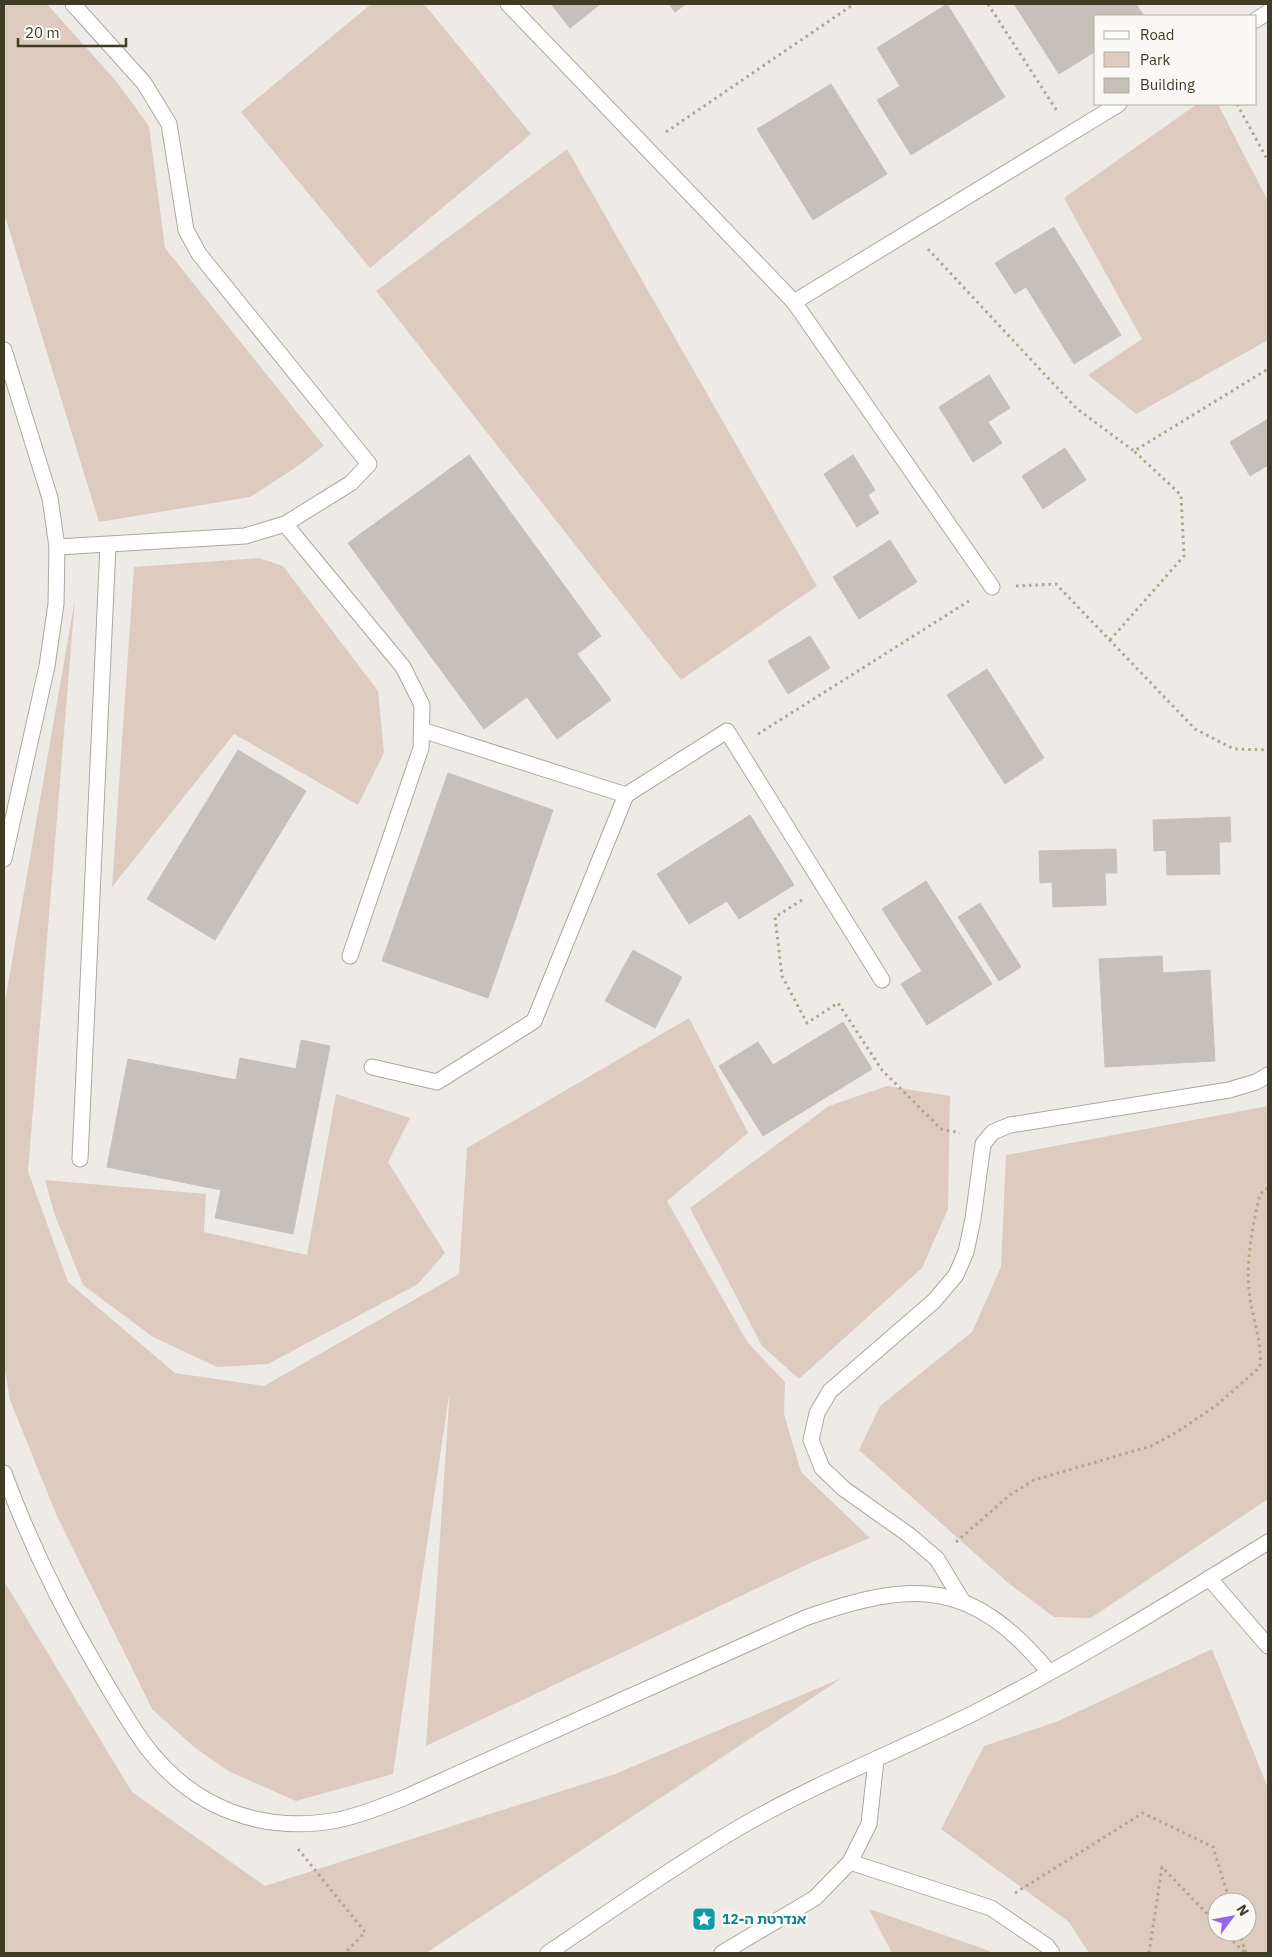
<svg xmlns="http://www.w3.org/2000/svg" width="1272" height="1957" viewBox="0 0 1272 1957" font-family="'IBM Plex Sans','Noto Sans Hebrew',sans-serif">
<rect width="100%" height="100%" fill="#eeebe6"/>
<g fill="#decbc0" fill-rule="evenodd">
<polygon points="4,4 47,4 116,81 149,126 165,248 324,446 295,468 250,497 99,522 4,213"/>
<polygon points="371,4 424,4 531,134 370,268 241,112"/>
<polygon points="1197,104 1218,104 1268,201 1268,340 1136,414 1088,375 1142,339 1064,198"/>
<polygon points="567,149 817,586 681,680 376,291"/>
<polygon points="259,558 283,566 378,691 384,753 358,805 234,734 112,887 134,567"/>
<polygon points="75,599 28,1171 68,1282 175,1373 264,1386 459,1274 467,1148 689,1018 748,1133 667,1201 748,1343 785,1382 784,1414 801,1472 870,1538 808,1564 426,1746 450,1389 393,1774 296,1801 230,1772 194,1747 152,1709 56,1514 10,1400 4,1364 4,1007"/>
<polygon points="887,1086 950,1096 948,1209 922,1268 799,1379 762,1346 690,1208 829,1106"/>
<polygon points="336,1094 410,1118 388,1162 445,1253 418,1284 268,1364 217,1367 153,1337 83,1285 54,1213 45,1180 206,1194 204,1232 307,1255"/>
<polygon points="1268,1106 1268,1499 1091,1618 1054,1617 1007,1582 859,1450 880,1406 972,1332 1001,1267 1006,1155"/>
<polygon points="4,1581 132,1792 265,1886 615,1774 842,1678 426,1953 4,1953"/>
<path d="M 1212,1649 L 1268,1788 L 1268,1953 L 1089,1953 L 1069,1922 L 941,1829 L 984,1746 L 1056,1722 ZM 1217,1902 L 1247,1902 L 1247,1932 L 1217,1932 Z"/>
<polygon points="869,1909 987,1950 992,1953 892,1953"/>
</g>
<g fill="#c6c1b8" stroke="#c7c2b8">
<polygon points="551,4 599,4 599,5 570,28"/>
<polygon points="669,4 686,4 675,12"/>
<polygon points="947,4 1005,97 911,155 877,100 900,86 877,48"/>
<polygon points="1014,4 1136,4 1144,16 1096,16 1096,51 1059,74"/>
<polygon points="831,84 887,174 813,220 757,129"/>
<polygon points="1054,227 1121,335 1074,364 1026,287 1015,294 995,263"/>
<polygon points="989,375 1010,408 988,422 1002,443 973,462 939,407"/>
<polygon points="1268,419 1268,465 1250,476 1230,442"/>
<polygon points="1065,448 1086,480 1043,509 1022,476"/>
<polygon points="469,455 601,636 577,654 611,700 557,739 527,697 484,729 348,543"/>
<polygon points="853,455 875,490 868,495 879,513 857,527 824,474"/>
<polygon points="890,540 917,582 859,619 833,577"/>
<polygon points="810,636 830,668 788,694 768,661"/>
<polygon points="987,669 1044,758 1005,784 947,695"/>
<polygon points="238,750 306,791 215,940 147,899"/>
<polygon points="448,773 553,810 488,998 382,961"/>
<polygon points="750,815 794,885 739,919 727,901 689,924 657,874"/>
<polygon points="1230,817 1231,842 1219,842 1220,874 1167,875 1166,850 1154,851 1153,820"/>
<polygon points="1116,849 1117,873 1105,873 1106,905 1053,907 1052,882 1040,883 1039,851"/>
<polygon points="926,881 992,984 927,1025 901,984 922,971 882,909"/>
<polygon points="980,903 1021,967 999,981 958,917"/>
<polygon points="633,950 682,977 655,1028 605,1001"/>
<polygon points="1162,956 1163,973 1210,970 1215,1061 1105,1067 1099,959"/>
<polygon points="843,1022 872,1069 763,1136 719,1066 758,1042 773,1065"/>
<polygon points="301,1040 330,1046 293,1234 215,1218 221,1190 107,1167 128,1059 236,1080 240,1058 296,1069"/>
</g>
<g fill="none" stroke-linecap="round" stroke-linejoin="round">
<g stroke="#aca89d" stroke-width="17">
<g id="service">
<polyline points="285,524 403,667 422,705 421,748 350,956"/>
<polyline points="422,730 626,795 727,731 882,980"/>
<polyline points="4,859 47,666 56,604 57,547"/>
<polyline points="372,1067 437,1082 534,1021 626,795"/>
<path d="M 4,1473 C 29,1541 60,1605 97,1668 C 112,1694 127,1720 145,1745 C 192,1808 261,1834 338,1820 C 361,1815 384,1806 406,1797 L 805,1618 C 914,1580 971,1578 1049,1672"/>
<polyline points="1209,1578 1268,1646"/>
<polyline points="963,1602 937,1559 909,1535 844,1489 822,1468 811,1440 817,1413 830,1391 934,1301 956,1275 966,1252 973,1219 983,1144 993,1132 1010,1125 1229,1090 1256,1082 1268,1075"/>
<polyline points="850,1862 991,1908 1047,1946 1052,1953"/>
<polyline points="722,1953 815,1898 850,1862 869,1824 876,1760"/>
</g>
</g>
<g stroke="#aca89d" stroke-width="17">
<g id="minor">
<polyline points="508,4 794,302 992,587"/>
<polyline points="1256,20 1268,12"/>
<polyline points="794,302 1119,104"/>
<polyline points="4,350 50,498 57,547 245,536 285,524 351,483 369,464 199,254 186,230 169,124 144,83 73,4"/>
<polyline points="80,1159 108,545"/>
</g>
</g>
<g stroke="#aca89d" stroke-width="17">
<path id="tertiary" d="M 548,1953 C 612,1910 674,1866 740,1827 C 816,1783 898,1751 976,1712 C 1076,1661 1173,1601 1268,1542"/>
</g>
<g stroke="#b0a788" stroke-width="3" stroke-dasharray="2.5 4" stroke-linecap="butt">
<polyline points="988,4 1057,111"/>
<polyline points="1237,104 1268,161"/>
<polyline points="666,132 854,4"/>
<polyline points="928,249 1076,408 1134,451 1268,369"/>
<polyline points="1016,586 1056,584 1195,729 1234,749 1268,750"/>
<polyline points="1110,640 1184,556 1181,495 1134,451"/>
<polyline points="758,734 969,601"/>
<polyline points="802,900 775,917 782,976 807,1023 838,1003 882,1070 941,1129 960,1133"/>
<path d="M 956,1542 L 1010,1495 L 1034,1480 L 1151,1446 L 1177,1432 L 1217,1405 L 1260,1367 C 1262,1344 1254,1322 1250,1299 C 1245,1264 1252,1228 1260,1194 L 1268,1188"/>
<polyline points="298,1849 365,1932 345,1953"/>
<polyline points="1015,1893 1143,1813 1213,1847 1230,1902"/>
<polyline points="1224,1932 1245,1953"/>
<polyline points="1239,1932 1246,1953"/>
<polyline points="1149,1953 1162,1867 1217,1924"/>
</g>
<use href="#service" stroke="#fff" stroke-width="15"/>
<use href="#minor" stroke="#fff" stroke-width="15"/>
<use href="#tertiary" stroke="#fff" stroke-width="15"/>
</g>
<defs>
<g id="sight-square" transform="scale(1.25)"><rect x="-9" y="-9" width="18" height="18" rx="4" fill="#0f9aa8" stroke="#faf9f6"/><path d="M0-6L1.8-2.2L6-1.7L2.9 1.2L3.7 5.4L0 3.3L-3.7 5.4L-2.9 1.2L-6-1.7L-1.8-2.2Z" fill="#fff"/></g>
</defs>
<g fill-rule="evenodd">
<use href="#sight-square" x="704" y="1919"/>
</g>
<g text-anchor="middle" dominant-baseline="central" stroke-width="5" stroke-linejoin="round" paint-order="stroke">
<g font-size="14" font-weight="bold" fill="#0d838f" stroke="#faf9f6" text-anchor="start">
<text x="722" y="1919">אנדרטת ה-12</text>
</g>
</g>
<rect width="1272" height="1957" fill="none" stroke="#3f3b25" stroke-width="10"/>
<rect x="1094" y="15" width="162" height="90" fill="#faf9f6" stroke="#afada2"/>
<rect x="1104" y="31" width="25" height="8" fill="#ffffff" stroke="#afada2"/>
<text x="1140" y="40" font-size="15" fill="#3f3b25">Road</text>
<rect x="1104" y="52" width="25" height="15" fill="#decbc0" stroke="#afada2"/>
<text x="1140" y="65" font-size="15" fill="#3f3b25">Park</text>
<rect x="1104" y="78" width="25" height="15" fill="#c6c1b8" stroke="#afada2"/>
<text x="1140" y="90" font-size="15" fill="#3f3b25">Building</text>
<g transform="translate(1232 1917) rotate(58)"><circle r="24" fill="#faf9f6" stroke="#afada2"/>
<path d="M0-4L9 19L0 12L-9 19Z" fill="#9367eb"/>
<text y="-8" font-size="14" font-weight="bold" text-anchor="middle" fill="#3f3b25">N</text>
</g>
<path d="M18 38v8h108v-8" fill="none" stroke="#3f3b25" stroke-width="2.5"/>
<text x="25" y="38" font-size="15" fill="#3f3b25" stroke="#faf9f6" stroke-width="4" paint-order="stroke">20 m</text>
</svg>
